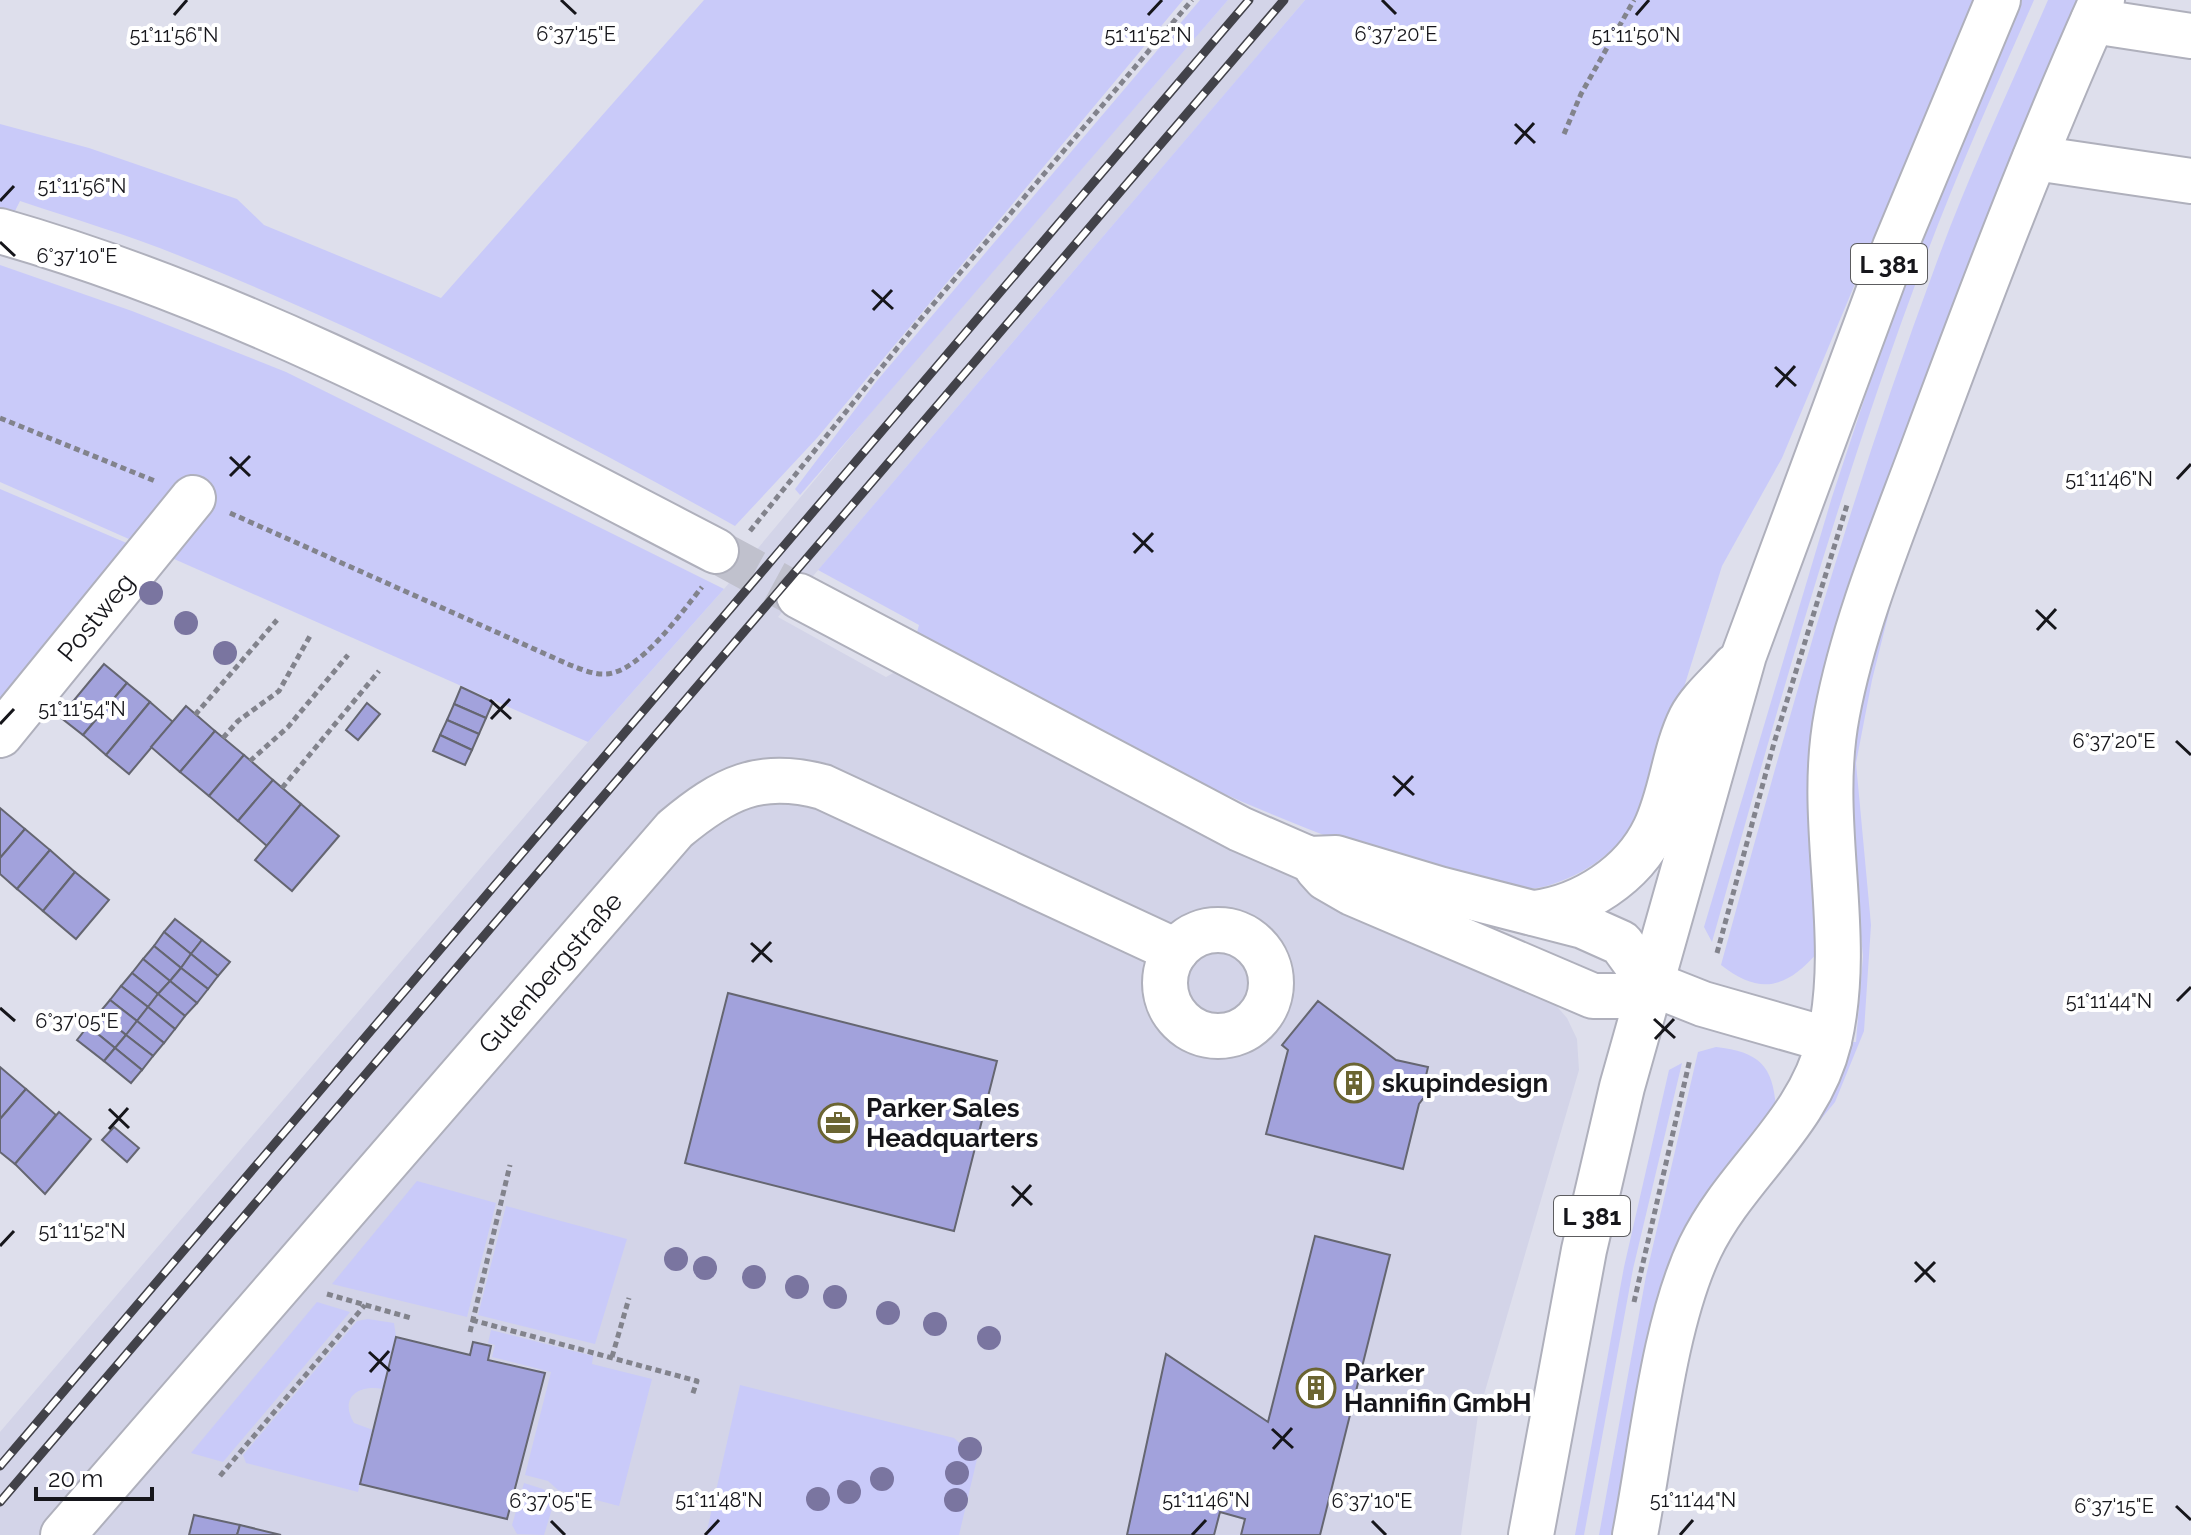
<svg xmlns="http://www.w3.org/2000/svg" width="2191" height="1535" viewBox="0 0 2191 1535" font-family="Raleway,sans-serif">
<rect width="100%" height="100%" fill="#dedfec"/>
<polygon fill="#d3d4e8" points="1228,0 1305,0 778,617 886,677 897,671 1258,862 1520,982 1553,1002 1567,1018 1577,1039 1579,1070 1478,1415 1461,1535 0,1535 0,1432 588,742 724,589 893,386"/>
<g fill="#c9caf9">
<path d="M 704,0 L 1183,0 L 817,438 L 735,526 C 555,425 371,333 180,256 C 128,235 74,219 20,201 L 13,215 L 0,211 L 0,124 L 89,148 L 237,199 L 264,225 L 441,298 Z"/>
<polygon points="1200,0 1228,0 800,495 795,489 875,383"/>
<path d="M 1305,0 L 1974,0 L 1782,458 L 1722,566 L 1648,802 C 1624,843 1597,870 1550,885 C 1506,898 1462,880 1420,868 C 1243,814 1078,725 916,636 L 919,625 L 818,570 Z"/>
<path d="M 2022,0 L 2034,0 C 1996,86 1957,173 1924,261 C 1840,484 1776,713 1712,942 L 1704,927 L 1832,497 L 1873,373 L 1916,253 Z"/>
<path d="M 2048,0 L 2087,0 L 1885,517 L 1818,952 C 1787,988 1760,996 1721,965 C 1785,730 1850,495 1935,267 C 1968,176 2010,88 2048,0 Z"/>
<polygon points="0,265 132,311 286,372 724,589 588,742 0,482"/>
<polygon points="0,489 136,547 0,701"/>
<polygon points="1910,528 1872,680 1856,763 1871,925 1864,1031 1835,1102 1762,1191 1693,1294 1849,1042 1856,1042 1863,956 1851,838 1850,735"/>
<path d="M 1716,1047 C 1759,1052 1773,1065 1776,1108 L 1741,1169 L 1626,1535 L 1599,1535 L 1646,1276 L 1698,1052 Z"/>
<polygon points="1682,1063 1633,1269 1584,1535 1575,1535 1624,1267 1669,1070"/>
<polygon points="417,1181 496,1203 467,1317 332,1284"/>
<polygon points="506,1206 627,1239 595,1344 478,1315"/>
<polygon points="317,1302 350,1312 223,1462 191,1453"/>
<path d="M 368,1319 L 394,1323 L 396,1337 L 383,1389 C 358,1384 339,1398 354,1423 L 373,1430 L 358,1492 L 246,1463 L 243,1455 L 357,1321 Z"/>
<polygon points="491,1330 593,1356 592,1364 652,1379 619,1506 558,1490 548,1481 525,1475 551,1372 492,1357 495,1345 488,1343"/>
<polygon points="740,1385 954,1438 977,1459 959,1535 706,1535"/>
<polygon points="524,1483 543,1489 555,1499 544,1535 517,1534 512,1525"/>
</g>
<g fill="#a2a2dc" stroke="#656671" stroke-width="2">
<polygon points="104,664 127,683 83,735 60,717"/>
<polygon points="127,683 150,702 106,755 83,735"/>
<polygon points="461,687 493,702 486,718 454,704"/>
<polygon points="150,702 173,722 129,774 106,755"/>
<polygon points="367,703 380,714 358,740 346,730"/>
<polygon points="454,704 486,718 479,734 447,720"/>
<polygon points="186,706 215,731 180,772 151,747"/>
<polygon points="447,720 479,734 472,750 440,735"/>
<polygon points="215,731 244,755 209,796 180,772"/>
<polygon points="440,735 472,750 465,765 433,751"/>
<polygon points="244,755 273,780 238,821 209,796"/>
<polygon points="273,780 301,804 267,846 238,821"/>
<polygon points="301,804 339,836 292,891 255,860"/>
<polygon points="0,808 25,829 0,858"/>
<polygon points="25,829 50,850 17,889 0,874 0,858"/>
<polygon points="50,850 75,872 43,911 17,889"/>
<polygon points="75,872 109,900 76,939 43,911"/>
<polygon points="175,919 202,940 191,954 164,932"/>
<polygon points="164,932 191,954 181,968 154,946"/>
<polygon points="202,940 230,962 218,976 191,954"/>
<polygon points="154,946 181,968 170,981 143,959"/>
<polygon points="191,954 218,976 208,989 181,968"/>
<polygon points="143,959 170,981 158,994 132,973"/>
<polygon points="181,968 208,989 197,1003 170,981"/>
<polygon points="132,973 158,994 148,1007 121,986"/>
<polygon points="170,981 197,1003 185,1016 158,994"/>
<polygon points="121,986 148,1007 137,1021 110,1000"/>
<polygon points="728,993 997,1061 954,1231 685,1163"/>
<polygon points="158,994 185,1016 175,1029 148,1007"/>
<polygon points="110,1000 137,1021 126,1035 99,1013"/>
<polygon points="1318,1001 1396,1060 1428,1067 1425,1080 1432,1087 1419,1104 1403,1169 1266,1134 1288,1050 1282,1045"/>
<polygon points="148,1007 175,1029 164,1043 137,1021"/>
<polygon points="99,1013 126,1035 115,1048 88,1026"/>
<polygon points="137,1021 164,1043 153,1056 126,1035"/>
<polygon points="88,1026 115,1048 104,1061 77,1040"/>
<polygon points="126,1035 153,1056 142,1070 115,1048"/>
<polygon points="115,1048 142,1070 131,1083 104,1061"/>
<polygon points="0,1067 26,1089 0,1119"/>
<polygon points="26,1089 56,1115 15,1164 0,1152 0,1119"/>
<polygon points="59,1112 91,1139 45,1194 15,1164"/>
<polygon points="114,1127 139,1148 127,1162 102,1140"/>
<polygon points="1315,1236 1390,1255 1320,1535 1241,1535 1245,1519 1220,1512 1214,1535 1127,1535 1166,1354 1268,1422"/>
<polygon points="396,1337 470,1355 473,1342 491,1346 488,1360 545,1373 507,1519 360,1484"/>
<polygon points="194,1515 240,1525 237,1535 189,1535"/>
<polygon points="240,1525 281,1535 237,1535"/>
</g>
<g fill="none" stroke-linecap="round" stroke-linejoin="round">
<polyline stroke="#c0c1cd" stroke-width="44" stroke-dasharray="44 22" stroke-linecap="butt" points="716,551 799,596"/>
<g stroke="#afb0bc" stroke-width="48">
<g id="minor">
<polyline points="2093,21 2191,36"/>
<polyline points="2035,158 2191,181"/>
<path d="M 0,231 C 252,303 484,431 716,551"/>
<polyline points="799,596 1240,829 1309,859 1336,858 1439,889 1583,926 1621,943 1650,983 1703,1004 1829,1040"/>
<path id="s1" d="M 0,735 L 193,498"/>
<polyline points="1317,868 1326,878 1352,893 1593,996 1623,996 1650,983"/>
<circle cx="1218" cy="983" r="53"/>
<path id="s2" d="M 63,1535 L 675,829 C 724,788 760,770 823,787 L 1176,951"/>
<path d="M 1635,1535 C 1652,1448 1663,1326 1700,1248 C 1736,1173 1809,1125 1829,1041 C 1854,932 1816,823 1837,714 C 1854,624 1891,535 1923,449 C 1979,298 2036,147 2102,0"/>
</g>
</g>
<g stroke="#afb0bc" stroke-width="48">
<g id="major">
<path d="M 1534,913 C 1583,907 1633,875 1655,829 C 1672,794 1674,752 1691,718 C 1701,699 1722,682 1735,666"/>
<polyline points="1531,1535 1584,1250 1622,1087 1744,655 1895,247 1998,0"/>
</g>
</g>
<g stroke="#82838c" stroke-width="5" stroke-dasharray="6 4" stroke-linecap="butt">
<polyline points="1564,134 1581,94 1634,0"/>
<polyline points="0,418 155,481"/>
<path d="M 230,513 L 570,665 C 581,669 594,675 606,674 C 640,672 681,613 702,587"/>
<polyline points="750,531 919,321 1192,0"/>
<polyline points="195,715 277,620"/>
<polyline points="223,738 238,721 279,691 310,636"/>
<polyline points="250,761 288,727 348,655"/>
<polyline points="282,788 379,671"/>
<polyline points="1717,953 1774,743 1847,505"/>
<polyline points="327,1294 411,1318"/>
<polyline points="1634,1302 1690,1059"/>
<polyline points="472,1320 697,1381 692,1396"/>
<polyline points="470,1332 510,1165"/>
<polyline points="612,1357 629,1298"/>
<polyline points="220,1476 365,1305"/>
</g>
<use href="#minor" stroke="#fff" stroke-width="44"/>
<use href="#major" stroke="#fff" stroke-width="44"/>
<g stroke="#424249" stroke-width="9">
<g id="rail">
<polyline points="0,1466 1249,0"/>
<polyline points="0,1502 1284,0"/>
</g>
</g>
<use href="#rail" stroke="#fff" stroke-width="6" stroke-dasharray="18" stroke-linecap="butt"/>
</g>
<g fill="#7a75a0">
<circle cx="151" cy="593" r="12"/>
<circle cx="186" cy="623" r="12"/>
<circle cx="225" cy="653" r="12"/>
<circle cx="676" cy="1259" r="12"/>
<circle cx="705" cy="1268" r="12"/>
<circle cx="754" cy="1277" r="12"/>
<circle cx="797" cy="1287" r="12"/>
<circle cx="835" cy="1297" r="12"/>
<circle cx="888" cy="1313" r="12"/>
<circle cx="935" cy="1324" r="12"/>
<circle cx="989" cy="1338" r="12"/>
<circle cx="970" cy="1449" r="12"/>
<circle cx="957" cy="1473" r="12"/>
<circle cx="882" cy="1479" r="12"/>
<circle cx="849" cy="1492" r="12"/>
<circle cx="818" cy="1499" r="12"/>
<circle cx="956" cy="1500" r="12"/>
</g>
<path fill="none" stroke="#16161b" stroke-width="3" d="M 561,0 L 576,14M 1382,0 L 1396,14M 174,15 L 187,0M 1148,15 L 1162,0M 1636,15 L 1649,0M 1515,124 L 1535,143M 1515,144 L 1534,123M 0,201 L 14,186M 0,242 L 15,256M 872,290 L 893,309M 873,310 L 892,290M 1775,367 L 1796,386M 1776,387 L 1795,366M 230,457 L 250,476M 230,476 L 250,456M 2177,479 L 2191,464M 1133,533 L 1153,552M 1134,553 L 1153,533M 2036,610 L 2056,629M 2037,630 L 2056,609M 490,700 L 511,719M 491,719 L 510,699M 0,724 L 14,709M 2176,741 L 2191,755M 1393,776 L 1414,795M 1394,796 L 1413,776M 751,943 L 772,962M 752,962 L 771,942M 2177,1001 L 2191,987M 0,1008 L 15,1021M 1654,1019 L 1675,1038M 1655,1039 L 1674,1019M 109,1109 L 129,1128M 109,1129 L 128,1108M 1012,1186 L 1032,1205M 1012,1206 L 1031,1185M 0,1246 L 14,1231M 1915,1262 L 1935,1282M 1915,1282 L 1935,1262M 369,1352 L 390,1371M 370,1372 L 389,1351M 1272,1429 L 1293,1448M 1273,1449 L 1292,1428M 2176,1506 L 2191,1520M 551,1521 L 565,1535M 1372,1521 L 1386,1535M 705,1535 L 719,1520M 1192,1535 L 1206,1520M 1680,1535 L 1693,1520"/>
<defs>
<g id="building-ring" transform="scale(2)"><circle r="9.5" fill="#fff" stroke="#6b6532" stroke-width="1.5"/><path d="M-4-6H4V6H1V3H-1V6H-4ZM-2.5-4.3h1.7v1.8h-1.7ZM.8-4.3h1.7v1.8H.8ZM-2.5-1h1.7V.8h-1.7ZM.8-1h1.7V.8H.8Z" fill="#6b6532"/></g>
<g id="office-ring" transform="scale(2)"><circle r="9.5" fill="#fff" stroke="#6b6532" stroke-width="1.5"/><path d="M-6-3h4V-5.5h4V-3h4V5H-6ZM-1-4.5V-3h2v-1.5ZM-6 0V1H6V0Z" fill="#6b6532"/></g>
</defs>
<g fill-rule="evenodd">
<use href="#building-ring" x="1354" y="1083"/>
<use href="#office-ring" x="838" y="1123"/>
<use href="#building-ring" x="1316" y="1388"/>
</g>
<g text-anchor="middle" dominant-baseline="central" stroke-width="8" stroke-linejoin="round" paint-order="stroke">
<g fill="#fff" stroke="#5c5c5f" stroke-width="2">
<rect x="1851" y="244" width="76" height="40" rx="6"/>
<rect x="1554" y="1196" width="76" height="40" rx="6"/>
</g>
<g font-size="24" font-weight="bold" fill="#16161b">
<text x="1889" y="264">L 381</text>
<text x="1592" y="1216">L 381</text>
</g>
<g font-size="26" fill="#16161b" stroke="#fff">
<text stroke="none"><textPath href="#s1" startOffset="152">Postweg</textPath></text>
<text stroke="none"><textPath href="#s2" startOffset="744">Gutenbergstraße</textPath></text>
</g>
<g font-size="26" font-weight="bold" fill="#16161b" stroke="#fff" text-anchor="start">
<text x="1382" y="1083">skupindesign</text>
<text x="866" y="1108">Parker Sales<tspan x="866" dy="30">Headquarters</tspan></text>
<text x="1344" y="1373">Parker<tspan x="1344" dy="30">Hannifin GmbH</tspan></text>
</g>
</g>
<g font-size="20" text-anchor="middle" fill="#16161b" stroke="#fff" stroke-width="8" stroke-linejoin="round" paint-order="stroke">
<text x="576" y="41">6°37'15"E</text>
<text x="1396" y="41">6°37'20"E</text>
<text x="174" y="42">51°11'56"N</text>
<text x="1148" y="42">51°11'52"N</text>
<text x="1636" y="42">51°11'50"N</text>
<text x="82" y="193">51°11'56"N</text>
<text x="77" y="263">6°37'10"E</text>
<text x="2109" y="486">51°11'46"N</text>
<text x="82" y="716">51°11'54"N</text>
<text x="2114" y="748">6°37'20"E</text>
<text x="2109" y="1008">51°11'44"N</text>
<text x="77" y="1028">6°37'05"E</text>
<text x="82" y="1238">51°11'52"N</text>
<text x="719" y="1507">51°11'48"N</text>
<text x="1206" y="1507">51°11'46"N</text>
<text x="1693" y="1507">51°11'44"N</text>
<text x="551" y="1508">6°37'05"E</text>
<text x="1372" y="1508">6°37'10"E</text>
<text x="2114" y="1513">6°37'15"E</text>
</g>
<path d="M36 1487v12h116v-12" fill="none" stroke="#16161b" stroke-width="4"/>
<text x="48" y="1487" font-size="24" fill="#16161b" stroke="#ffffff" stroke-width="6" paint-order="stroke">20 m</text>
</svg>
